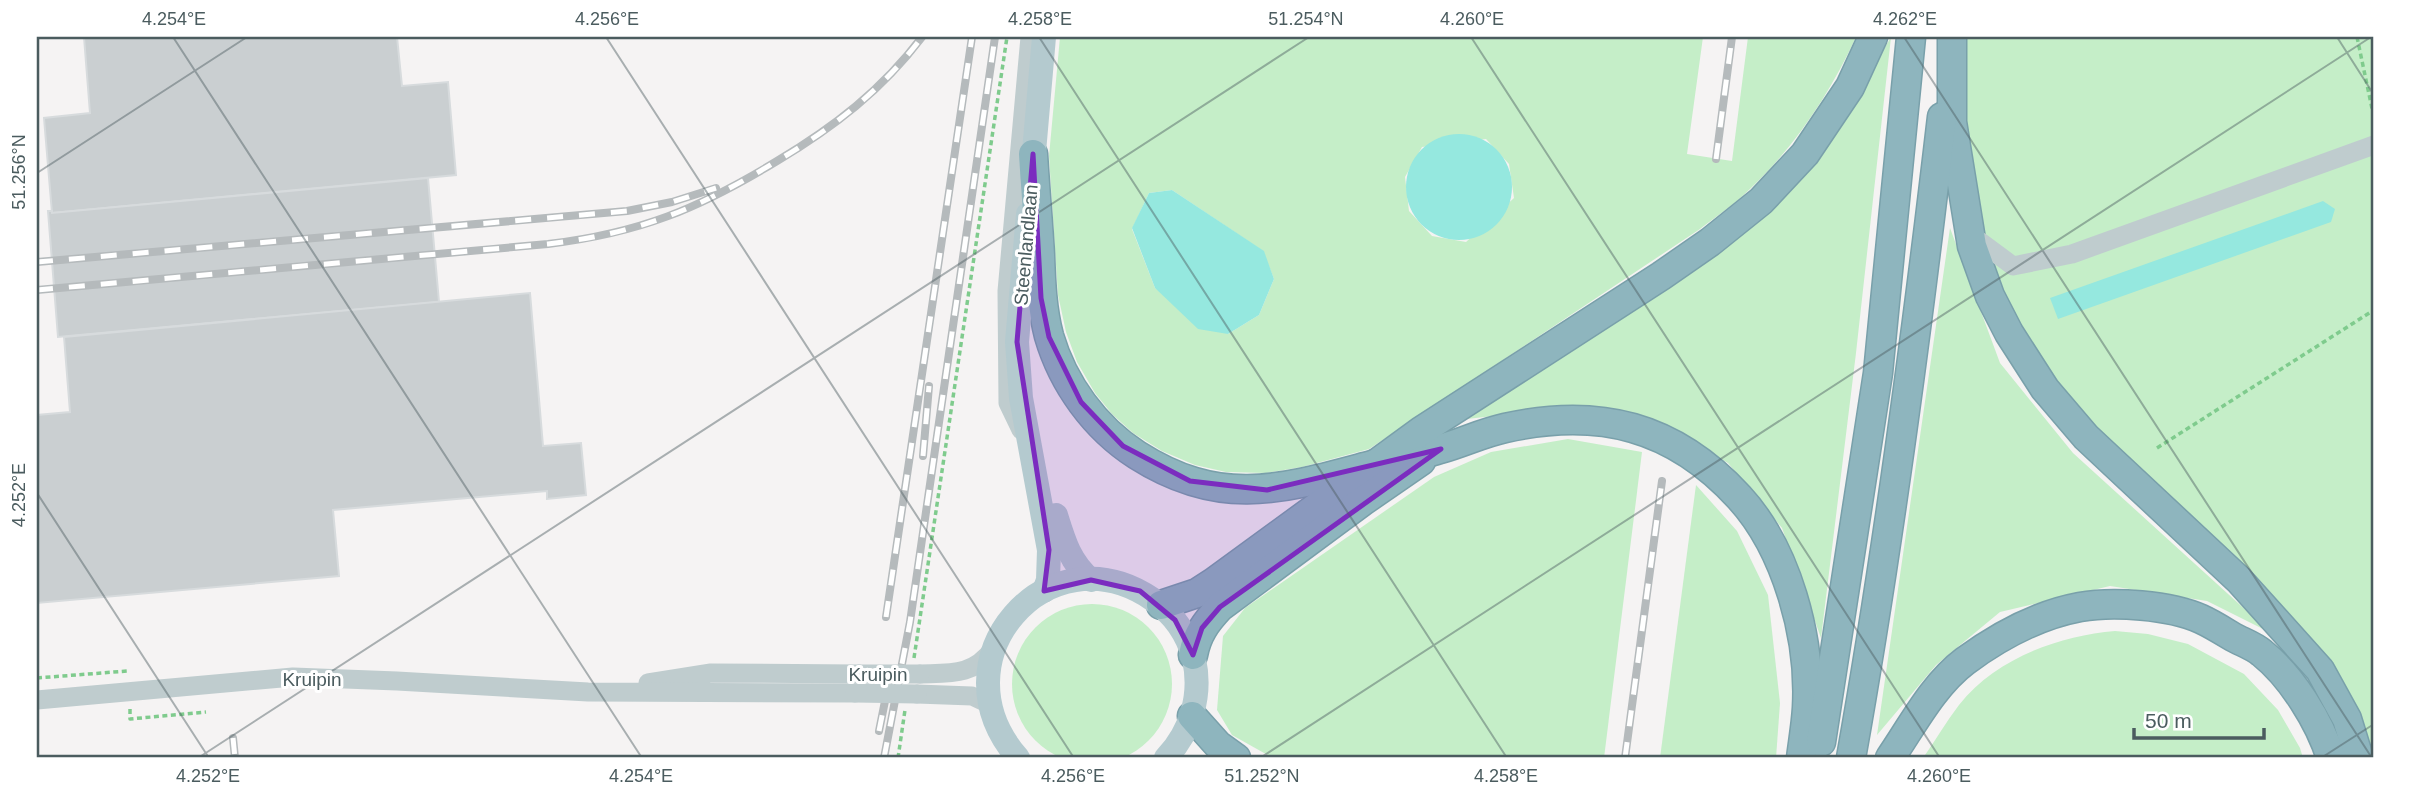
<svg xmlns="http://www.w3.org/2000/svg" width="2411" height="795" viewBox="0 0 2411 795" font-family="Helvetica,sans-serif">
<rect width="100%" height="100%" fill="#f5f3f3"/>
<g fill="#c5eec8" fill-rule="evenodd">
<path d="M 1060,37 L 1703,37 L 1687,154 L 1732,161 L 1748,37 L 1856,37 C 1830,93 1796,145 1751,188 C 1736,203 1717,216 1700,229 L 1369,449 L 1302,467 L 1266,473 L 1226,472 L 1195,465 L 1162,451 L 1133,433 L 1112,414 L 1095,393 L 1077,362 L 1066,332 L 1058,295 L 1049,156 ZM 1486,139 L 1509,164 L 1514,198 L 1466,242 L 1432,236 L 1409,211 L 1405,177 L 1422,147 ZM 1172,190 L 1263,251 L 1274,279 L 1259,315 L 1228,334 L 1155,288 L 1132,229 L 1149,193 Z"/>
<polygon points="1891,37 1856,353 1821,638 1782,528 1728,463 1654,421 1581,406 1467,419 1746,232 1825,149"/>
<polygon points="1963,37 2374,37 2374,758 2371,758 2358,715 2095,429 2055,381 2019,327 2000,292 1984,243 1963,121"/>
<polygon points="1950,228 2000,363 2073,453 2271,633 2207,601 2110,586 2000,612 1936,665 1877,735"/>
<polygon points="1568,439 1642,452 1604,758 1273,758 1232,735 1217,710 1223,636 1245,608 1434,477 1491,452"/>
<polygon points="1696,485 1737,531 1768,595 1780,703 1776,758 1660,758"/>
<circle cx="1092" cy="684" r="80"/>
<path d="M 2115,631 L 2148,634 L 2188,644 L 2244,674 L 2278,710 L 2300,748 L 2303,758 L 1923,758 C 1935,741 1946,722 1959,705 C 1996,658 2059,636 2115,631 Z"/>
</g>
<g fill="#95e8df">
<circle cx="1459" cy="187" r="53"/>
<polygon points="1172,190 1264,251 1274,279 1259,315 1228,334 1198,329 1155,288 1132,228 1149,193"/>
<polygon points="2323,201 2335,209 2331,222 2058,319 2050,298"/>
</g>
<g fill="#cacfd1" stroke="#d7dbdd" stroke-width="2">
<polygon points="84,37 397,37 402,86 448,82 456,175 52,213 44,118 90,113"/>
<polygon points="428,178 439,302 58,337 48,211 52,211 52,213"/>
<polygon points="530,293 543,446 581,443 586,495 547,499 547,491 333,510 339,576 37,603 37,415 70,412 64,337"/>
</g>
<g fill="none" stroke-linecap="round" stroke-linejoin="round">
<g stroke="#79a0aa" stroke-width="31">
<g id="highway">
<polyline points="1952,37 1952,122 1972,246 1990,296 2009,333 2045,389 2086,437 2239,580 2320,670 2347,719 2359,758"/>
<path d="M 1033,154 C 1035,188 1038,221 1040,255 C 1041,283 1042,309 1049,336 C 1063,384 1095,428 1137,455 C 1222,509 1282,489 1372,465 C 1395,460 1418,456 1440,449 C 1462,443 1482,433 1505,428 C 1599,407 1674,426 1739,497 C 1787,549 1811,638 1807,708 C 1806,725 1803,742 1801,758"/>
<polyline points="1161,605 1197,593 1214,582 1421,431 1661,276 1710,242 1761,201 1805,154 1850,87 1873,37"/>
<path d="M 1193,655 C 1197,634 1206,622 1220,607 L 1363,501 L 1421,461"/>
<polyline points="1192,716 1218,745 1236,758"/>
<polyline points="1821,742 1878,373 1911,37"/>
<path d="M 1851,758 C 1889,545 1917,332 1942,117"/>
<path d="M 1890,758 C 1912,726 1933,685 1965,661 C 1999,636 2037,615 2080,607 C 2113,601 2170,605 2201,619 C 2212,624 2223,631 2233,637 C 2242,642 2254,646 2262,653 C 2292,677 2320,722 2331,758"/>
</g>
</g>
<g stroke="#7fcb8d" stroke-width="3.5" stroke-dasharray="5 3.5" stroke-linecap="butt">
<polyline points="2357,37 2374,118"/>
<polyline points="2157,448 2374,310"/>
<polyline points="914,658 1007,37"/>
<polyline points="37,678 127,671 127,674"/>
<polyline points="130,709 130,719 206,712"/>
<polyline points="898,758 905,710"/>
</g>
<g stroke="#bfccce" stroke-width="19">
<polyline points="1970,234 2013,266 2072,254 2374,145"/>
<polyline points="1021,430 1008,403 1007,291 1030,37"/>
<path d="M 920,674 C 951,673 973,676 993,649"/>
<polyline points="648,683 711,673 859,674"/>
<polyline points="917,694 972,696 989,704"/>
<polyline points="37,700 293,677 397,681 588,692 855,693"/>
</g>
<g stroke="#b4cacf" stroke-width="24">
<polyline points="1032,175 1044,37"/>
<polyline points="1028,214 1017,342 1021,398 1049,550 1048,580 1044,591"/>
<path d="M 1056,515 C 1064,541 1070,562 1091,580"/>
<path d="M 1018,758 C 932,660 1048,528 1152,599 C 1173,613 1188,635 1194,659 C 1202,696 1191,731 1166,758"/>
</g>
<use href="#highway" stroke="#8eb5be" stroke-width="28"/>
<g stroke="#b5babc" stroke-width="8">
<g id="rail">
<polyline points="1716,159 1732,37"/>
<polyline points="37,262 627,211 672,202 716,188"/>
<path d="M 37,290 L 548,244 C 640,233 698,209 777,161 C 834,127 882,90 922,37"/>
<polyline points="923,456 929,386"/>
<polyline points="886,617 972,37"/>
<polyline points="879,731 890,676"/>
<polyline points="233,738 235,758"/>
<polyline points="884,758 910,622 995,37"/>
<polyline points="1625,758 1662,481"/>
</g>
</g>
<use href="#rail" stroke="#fff" stroke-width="5" stroke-dasharray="16" stroke-linecap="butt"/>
<g stroke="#bfccce" stroke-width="19">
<polyline points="859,674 920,674"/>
<polyline points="855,693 917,694"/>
</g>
</g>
<path fill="#7b2cbf" fill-opacity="0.2" stroke="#7b2cbf" stroke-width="5" stroke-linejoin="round" d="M 1033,154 L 1041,298 L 1049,337 L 1081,402 L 1123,446 L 1190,481 L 1267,490 L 1441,449 L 1220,607 L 1202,628 L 1193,655 L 1175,620 L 1140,591 L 1091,580 L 1044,591 L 1049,550 L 1017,342 Z"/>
<path fill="none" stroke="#4b5c5f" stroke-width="2" stroke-opacity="0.45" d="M 173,37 L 642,758M 606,37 L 1074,758M 1039,37 L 1507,758M 1471,37 L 1940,758M 1904,37 L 2372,758M 2337,37 L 2374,95M 37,173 L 247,37M 37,493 L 209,758M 198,758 L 1309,37M 1260,758 L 2371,37M 2321,758 L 2374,724"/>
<g text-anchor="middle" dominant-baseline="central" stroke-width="6" stroke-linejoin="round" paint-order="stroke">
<g font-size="19" fill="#4b5c5f" stroke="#fff">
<text transform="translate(1026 245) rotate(-85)">Steenlandlaan</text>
<text x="878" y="674">Kruipin</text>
<text x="312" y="679">Kruipin</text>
</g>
</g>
<rect width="2411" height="795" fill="none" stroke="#ffffff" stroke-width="77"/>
<path d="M2134 728v10h130v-10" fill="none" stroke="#4b5c5f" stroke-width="3.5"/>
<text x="2145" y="728" font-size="21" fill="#4b5c5f" stroke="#ffffff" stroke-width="5" paint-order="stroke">50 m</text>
<rect x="38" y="38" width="2334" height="718" fill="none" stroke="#4b5c5f" stroke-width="2.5"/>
<g font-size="18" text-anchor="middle" fill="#4b5c5f">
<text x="174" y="25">4.254°E</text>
<text x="607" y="25">4.256°E</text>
<text x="1040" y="25">4.258°E</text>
<text x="1306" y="25">51.254°N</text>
<text x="1472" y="25">4.260°E</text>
<text x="1905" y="25">4.262°E</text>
<text transform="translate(19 172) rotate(-90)" y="6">51.256°N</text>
<text transform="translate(19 495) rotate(-90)" y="6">4.252°E</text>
<text x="208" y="782">4.252°E</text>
<text x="641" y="782">4.254°E</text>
<text x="1073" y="782">4.256°E</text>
<text x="1262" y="782">51.252°N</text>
<text x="1506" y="782">4.258°E</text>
<text x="1939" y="782">4.260°E</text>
</g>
</svg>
